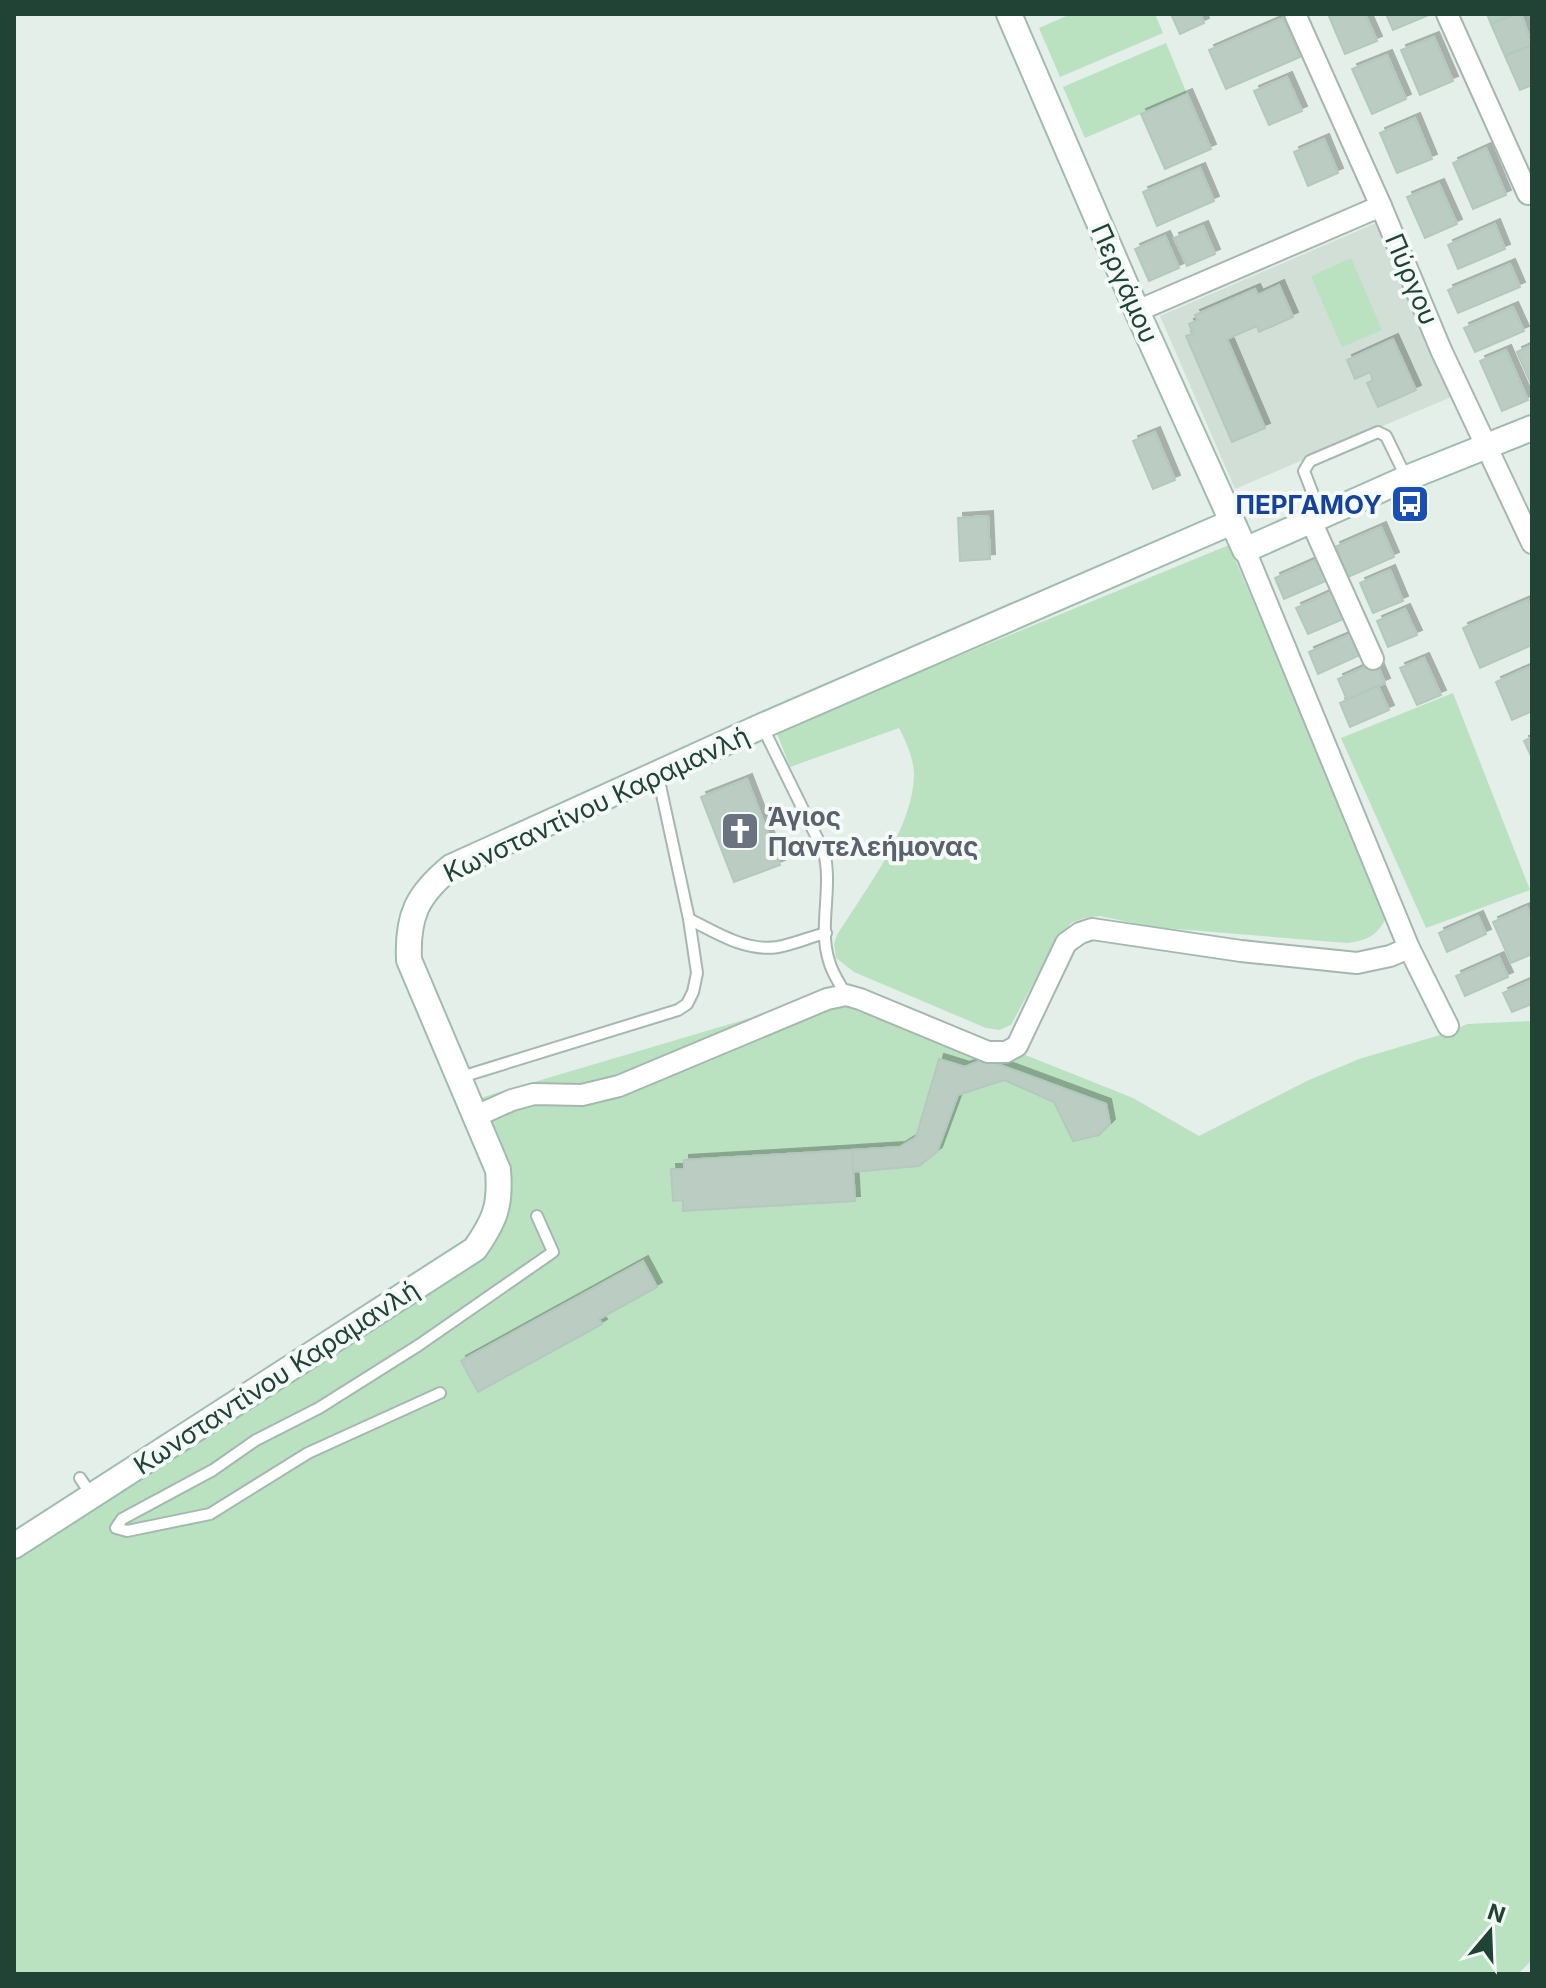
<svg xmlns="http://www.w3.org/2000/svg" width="1546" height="1988" viewBox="0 0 1546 1988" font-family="Inter,sans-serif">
<defs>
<filter id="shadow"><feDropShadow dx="5" dy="-5" stdDeviation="0" flood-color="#0004"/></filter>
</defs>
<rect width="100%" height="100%" fill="#e3efe8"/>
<polygon fill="#d1dfd7" points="1376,223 1451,397 1235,489 1160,316"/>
<g fill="#bae2c0">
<polygon points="1071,14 1155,14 1163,33 1060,77 1039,28"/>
<polygon points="1166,43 1187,94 1085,138 1063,87"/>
<polygon points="1351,258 1382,330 1342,347 1311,276"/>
<path d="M 1229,545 L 1387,916 C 1378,935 1369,940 1347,943 L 1152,927 L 1100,916 L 1084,918 L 1071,923 L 1059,936 L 1011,1025 L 999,1030 L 986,1028 L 854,972 L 836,958 L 834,944 L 837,935 C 865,890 913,829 914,775 C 914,759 906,741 899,728 L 790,767 L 776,731 Z"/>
<polygon points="1453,693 1530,890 1426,928 1341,738"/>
<polygon points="855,987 1133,1098 1199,1136 1309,1080 1359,1059 1447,1033 1467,1024 1532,1021 1532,1960 1518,1974 14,1974 14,1560 488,1253 508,1214 505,1155 480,1098"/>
</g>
<g fill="#bbcdc3" stroke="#b4c9be" stroke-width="2" filter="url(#shadow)">
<polygon points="1171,14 1200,14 1204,23 1180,34"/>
<polygon points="1328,14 1365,14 1377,41 1345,54"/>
<polygon points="1386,14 1431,14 1393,30"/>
<polygon points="1487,14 1516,14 1491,24"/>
<polygon points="1516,14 1521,14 1532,45 1505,56 1491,24"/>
<polygon points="1283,18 1300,57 1226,89 1209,50"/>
<polygon points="1434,37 1453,81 1420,95 1401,50"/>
<polygon points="1532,45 1532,85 1520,90 1505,56"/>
<polygon points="1387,55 1406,99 1372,114 1352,69"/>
<polygon points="1287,77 1302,111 1269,125 1254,91"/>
<polygon points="1187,94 1211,149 1165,169 1141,114"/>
<polygon points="1415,118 1432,159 1397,173 1380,133"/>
<polygon points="1324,139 1338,173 1308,186 1294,152"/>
<polygon points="1486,148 1506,195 1473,209 1453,163"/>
<polygon points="1200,168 1214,201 1157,226 1143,192"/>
<polygon points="1439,184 1457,224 1425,238 1407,197"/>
<polygon points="1495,224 1505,249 1458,269 1448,245"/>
<polygon points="1203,226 1215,254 1187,266 1174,238"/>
<polygon points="1165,236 1179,268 1149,281 1135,249"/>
<polygon points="1510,264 1520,287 1458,313 1448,290"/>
<polygon points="1279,285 1293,317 1259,332 1257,326 1227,339 1265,428 1232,442 1186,336 1193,334 1189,324 1198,320 1195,315 1255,289 1258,295"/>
<polygon points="1513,307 1524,331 1475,352 1464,328"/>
<polygon points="1393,339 1416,390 1378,407 1367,383 1373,380 1370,372 1355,379 1347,360"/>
<polygon points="1532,345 1532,386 1517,352"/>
<polygon points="1506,350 1528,400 1502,411 1480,361"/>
<polygon points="1155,432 1175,480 1153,489 1133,441"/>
<polygon points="988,516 990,559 960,561 958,518"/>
<polygon points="1381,527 1394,557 1348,577 1335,547"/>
<polygon points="1325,556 1335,577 1284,599 1275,578"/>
<polygon points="1390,570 1403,601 1373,613 1360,583"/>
<polygon points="1336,590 1348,617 1308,634 1296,608"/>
<polygon points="1528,600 1532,609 1532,645 1480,668 1463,628"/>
<polygon points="1405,609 1417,635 1388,647 1377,621"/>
<polygon points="1351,634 1360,655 1318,674 1309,652"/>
<polygon points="1424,658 1441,695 1417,705 1400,668"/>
<polygon points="1376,662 1385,683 1347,700 1338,679"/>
<polygon points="1532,666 1532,711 1512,720 1496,682"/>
<polygon points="1378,686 1389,710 1350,727 1340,703"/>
<polygon points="1532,737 1532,758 1524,741"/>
<polygon points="747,779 780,865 734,882 701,797"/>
<polygon points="1527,907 1532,919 1532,954 1511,963 1493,922"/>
<polygon points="1478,916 1486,934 1447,952 1439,933"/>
<polygon points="1499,957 1508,977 1465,996 1456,976"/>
<polygon points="1532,980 1532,1004 1512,1012 1503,993"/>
<polygon points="939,1059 965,1067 984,1059 1106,1104 1110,1124 1099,1135 1073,1141 1054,1102 1004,1080 958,1095 937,1152 919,1166 853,1172 852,1150 900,1147 916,1137"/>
<polygon points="852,1150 855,1201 683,1211 683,1200 673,1201 671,1169 684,1169 684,1160"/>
<polygon points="643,1261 657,1287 599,1319 602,1324 478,1392 461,1361"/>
</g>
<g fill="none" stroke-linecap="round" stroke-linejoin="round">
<g stroke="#a5b8af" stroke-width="14">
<g id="lane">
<polyline points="1321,515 1304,471 1310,461 1378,432 1386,436 1406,477"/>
<path d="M 762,726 L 824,852 C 833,888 818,927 829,961 C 832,973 840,984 846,995"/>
<path d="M 689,919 C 717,933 746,952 778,947 C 794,944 810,937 826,933"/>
<polyline points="458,1078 678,1010 687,1004 693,992 697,973 689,919 658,776"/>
<polyline points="440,1393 308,1453 210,1514 127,1531 116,1528 122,1519 213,1470 256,1440 319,1408 419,1345 553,1252 537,1216"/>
<polyline points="80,1478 92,1496"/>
</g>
</g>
<g stroke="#a5b8af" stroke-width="24">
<g id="street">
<polyline points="1295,14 1381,206 1441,350 1532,543"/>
<polyline points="1447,14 1528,194"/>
<polyline points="1137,311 1381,206"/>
<polyline points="1311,521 1373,659"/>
<polyline points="1245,550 1409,948 1448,1026"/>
<polyline points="474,1117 512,1100 534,1094 582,1095 619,1086 827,999 846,995 860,999 988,1052 1006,1052 1017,1046 1066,943 1080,933 1092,929 1241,951 1357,963 1390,956 1409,948"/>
</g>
</g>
<g stroke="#a0bcaf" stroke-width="28">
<g id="secondary">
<polyline points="1009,14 1137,311 1245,550 1407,478 1532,428"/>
<path d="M 14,1546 L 475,1249 C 495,1220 501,1206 498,1170 L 409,960 C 407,916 417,895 451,867 L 762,726 L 1232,522"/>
</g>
</g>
<use href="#lane" stroke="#fff" stroke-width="10"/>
<use href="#street" stroke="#fff" stroke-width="20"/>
<use href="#secondary" stroke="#fff" stroke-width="24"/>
</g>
<defs>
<g id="bus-square" transform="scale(2)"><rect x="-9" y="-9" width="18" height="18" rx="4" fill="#1a4fb4" stroke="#f4faf7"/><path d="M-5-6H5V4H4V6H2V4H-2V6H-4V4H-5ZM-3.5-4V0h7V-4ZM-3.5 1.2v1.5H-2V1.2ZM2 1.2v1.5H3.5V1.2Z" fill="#fff"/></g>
<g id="church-square" transform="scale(2)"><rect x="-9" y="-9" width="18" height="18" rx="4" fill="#6b7280" stroke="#f4faf7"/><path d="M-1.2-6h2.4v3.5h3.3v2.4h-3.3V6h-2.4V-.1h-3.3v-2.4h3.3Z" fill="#fff"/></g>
</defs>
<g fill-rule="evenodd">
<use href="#bus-square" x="1410" y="504"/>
<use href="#church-square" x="740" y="831"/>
</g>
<g text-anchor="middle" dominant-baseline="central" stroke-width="8" stroke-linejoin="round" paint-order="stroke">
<g font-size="26" fill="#204335" stroke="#f4faf7">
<text transform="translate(1412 279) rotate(67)">Πύργου</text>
<text transform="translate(1125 283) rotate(66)">Περγάμου</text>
<text transform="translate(596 804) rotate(-25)">Κωνσταντίνου Καραμανλή</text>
<text transform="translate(276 1377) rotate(-33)">Κωνσταντίνου Καραμανλή</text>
</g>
<g font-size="26" font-weight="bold" fill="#164399" stroke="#f4faf7" text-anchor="end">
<text x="1382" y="504">ΠΕΡΓΑΜΟΥ</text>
</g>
<g font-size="26" font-weight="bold" fill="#5b616d" stroke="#f4faf7" text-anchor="start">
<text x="768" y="816">Άγιος<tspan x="768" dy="30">Παντελεήμονας</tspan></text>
</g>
</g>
<rect width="1546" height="1988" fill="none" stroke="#204335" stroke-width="32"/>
<g transform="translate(1490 1932) rotate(19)" stroke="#f4faf7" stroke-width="6" paint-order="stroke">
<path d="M0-6L14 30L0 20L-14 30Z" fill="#204335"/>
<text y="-12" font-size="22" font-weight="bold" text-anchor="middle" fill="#204335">N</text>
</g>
</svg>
